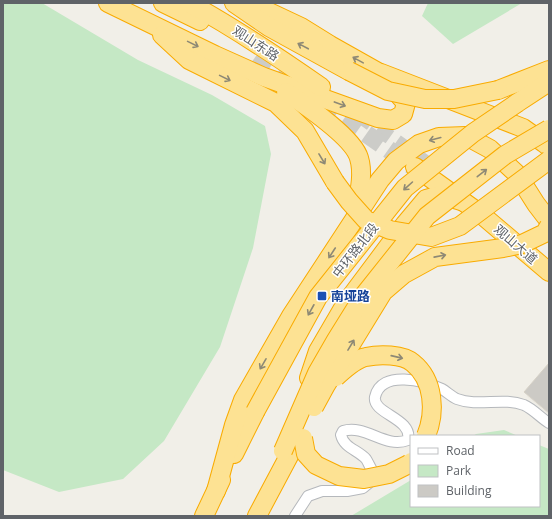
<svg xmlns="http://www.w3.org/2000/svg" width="552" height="519" viewBox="0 0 552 519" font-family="'Open Sans','Noto Sans SC',sans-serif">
<defs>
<filter id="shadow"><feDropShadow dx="4.5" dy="2.5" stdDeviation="1" flood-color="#0004"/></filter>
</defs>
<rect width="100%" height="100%" fill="#f1efe8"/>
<g fill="#c5e8c5">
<polygon points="3,3 42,3 138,60 212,95 265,126 271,154 253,248 220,347 164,441 123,479 59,492 3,470"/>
<polygon points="428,3 522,3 453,44 422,16"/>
<polygon points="504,430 518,436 473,436 476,434"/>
<polygon points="539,445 549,449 549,516 351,516 411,480 411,506 539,506"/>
</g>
<polygon fill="#cccac5" stroke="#d6d1c6" filter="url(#shadow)" points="549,363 549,413 524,392"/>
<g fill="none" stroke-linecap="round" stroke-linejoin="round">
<polyline stroke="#ccccc8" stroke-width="15" stroke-dasharray="15 8" stroke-linecap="butt" points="359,115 425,162"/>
<polyline stroke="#ccccc8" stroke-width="18" stroke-dasharray="18 9" stroke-linecap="butt" points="256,56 412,166"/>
<g stroke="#b5b8bc" stroke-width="12">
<path id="street" d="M 295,516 L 308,496 L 322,491 L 347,491 L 363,488 L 369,483 L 372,470 C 370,467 368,462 366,459 C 358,450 344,448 341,435 L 343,431 C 366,424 385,449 408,440 C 413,418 372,414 375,397 C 381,369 425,381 442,389 C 447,392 452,397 457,399 C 478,407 503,397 524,405 C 533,409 541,418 549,423"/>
</g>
<g stroke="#f9ab00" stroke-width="20">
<g id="highway">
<polyline points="108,3 215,55 264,77 378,118 393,120 403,114 406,103 378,72 330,45 301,27 250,3"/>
<polyline points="163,3 200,21"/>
<path d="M 189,3 C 235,28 278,57 321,87"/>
<polyline points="234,3 269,27 349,71"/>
<polyline points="162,35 189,60 276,103 305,131 335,182"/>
<polyline points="381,73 523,128 544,143 549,147"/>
<polyline points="498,90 549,70"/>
<path d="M 286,92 C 305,105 353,137 359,158 C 364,174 359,194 356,210"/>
<polyline points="517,103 549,82"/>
<polyline points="415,167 482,215 549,272"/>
<polyline points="309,378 318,351 346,303 405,224 426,199 441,195 464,202"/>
<polyline points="234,454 255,412"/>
<polyline points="216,491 234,425 243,400 291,316 380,180 396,161 419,144 439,137 466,136 490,149 517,174 536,204 549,221"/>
<polyline points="204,516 221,480"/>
<polyline points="257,516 291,452"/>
</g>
</g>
<use href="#street" stroke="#fff" stroke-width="10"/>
<use href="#highway" stroke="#fde293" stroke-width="18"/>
<g stroke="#f9ab00" stroke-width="20" stroke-linecap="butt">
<g id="highway-bridge">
<polyline points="349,71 388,91 425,99 454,99 498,90"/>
<polyline points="335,182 349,201 366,220 390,230 431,237 460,226 549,160"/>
<path d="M 336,377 C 344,370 355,359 366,357 C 379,354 403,354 413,363 C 434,380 436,412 426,436"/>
<polyline points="314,407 326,385 383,292 404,274 435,257 503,248 522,244 545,233 549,226"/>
<polyline points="255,412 318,297 405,188 473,133 517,103"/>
<polyline points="303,438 306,454 316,465 339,476 364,479 389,474 409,464 411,462"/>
<polyline points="283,451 317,373 336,340 364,295 427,216 505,155 549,129"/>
</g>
</g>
<use href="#highway-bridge" stroke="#fde293" stroke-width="18"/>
</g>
<defs><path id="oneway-shaft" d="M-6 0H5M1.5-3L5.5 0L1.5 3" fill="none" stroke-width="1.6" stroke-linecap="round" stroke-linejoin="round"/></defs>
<g stroke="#8e8975">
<use href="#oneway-shaft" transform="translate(193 44) rotate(26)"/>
<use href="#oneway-shaft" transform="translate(303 46) rotate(-152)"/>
<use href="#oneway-shaft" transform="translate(358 60) rotate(-151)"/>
<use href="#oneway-shaft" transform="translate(225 78) rotate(26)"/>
<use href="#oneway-shaft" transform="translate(340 104) rotate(20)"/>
<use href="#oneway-shaft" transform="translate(435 139) rotate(165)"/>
<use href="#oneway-shaft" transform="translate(322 159) rotate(59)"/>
<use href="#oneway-shaft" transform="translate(482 173) rotate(-38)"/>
<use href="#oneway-shaft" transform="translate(408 186) rotate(138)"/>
<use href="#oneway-shaft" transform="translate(332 253) rotate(123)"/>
<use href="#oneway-shaft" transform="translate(440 256) rotate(-11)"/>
<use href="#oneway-shaft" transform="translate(311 310) rotate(119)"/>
<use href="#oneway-shaft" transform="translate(351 345) rotate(-59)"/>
<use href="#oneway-shaft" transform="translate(397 357) rotate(13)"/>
<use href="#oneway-shaft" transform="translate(263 364) rotate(120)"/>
</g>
<rect fill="#1a4fb4" stroke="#fff" stroke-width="1.5" x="317" y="291" width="10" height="10" rx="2"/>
<g text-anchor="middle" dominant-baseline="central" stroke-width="3" stroke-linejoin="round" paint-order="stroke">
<g font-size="13" fill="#5f6368" stroke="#fff">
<text transform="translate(256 43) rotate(33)">观山东路</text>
<text transform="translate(516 244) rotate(41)">观山大道</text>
<text transform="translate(355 250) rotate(-52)">中环路北段</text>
</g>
<g font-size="13" font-weight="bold" fill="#164399" stroke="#fff" text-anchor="start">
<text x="331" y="296">南垭路</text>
</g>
</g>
<rect width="552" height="519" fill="none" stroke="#5f6368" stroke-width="8"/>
<rect x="410" y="435" width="130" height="72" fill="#ffffff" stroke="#bfc1c3"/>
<rect x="418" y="448" width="20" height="6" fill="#ffffff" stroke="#bfc1c3"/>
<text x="446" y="455" font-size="12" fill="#5f6368">Road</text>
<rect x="418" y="465" width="20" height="12" fill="#c5e8c5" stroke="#bfc1c3"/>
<text x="446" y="475" font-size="12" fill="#5f6368">Park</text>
<rect x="418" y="485" width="20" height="12" fill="#cccac5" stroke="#bfc1c3"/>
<text x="446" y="495" font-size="12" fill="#5f6368">Building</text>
</svg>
